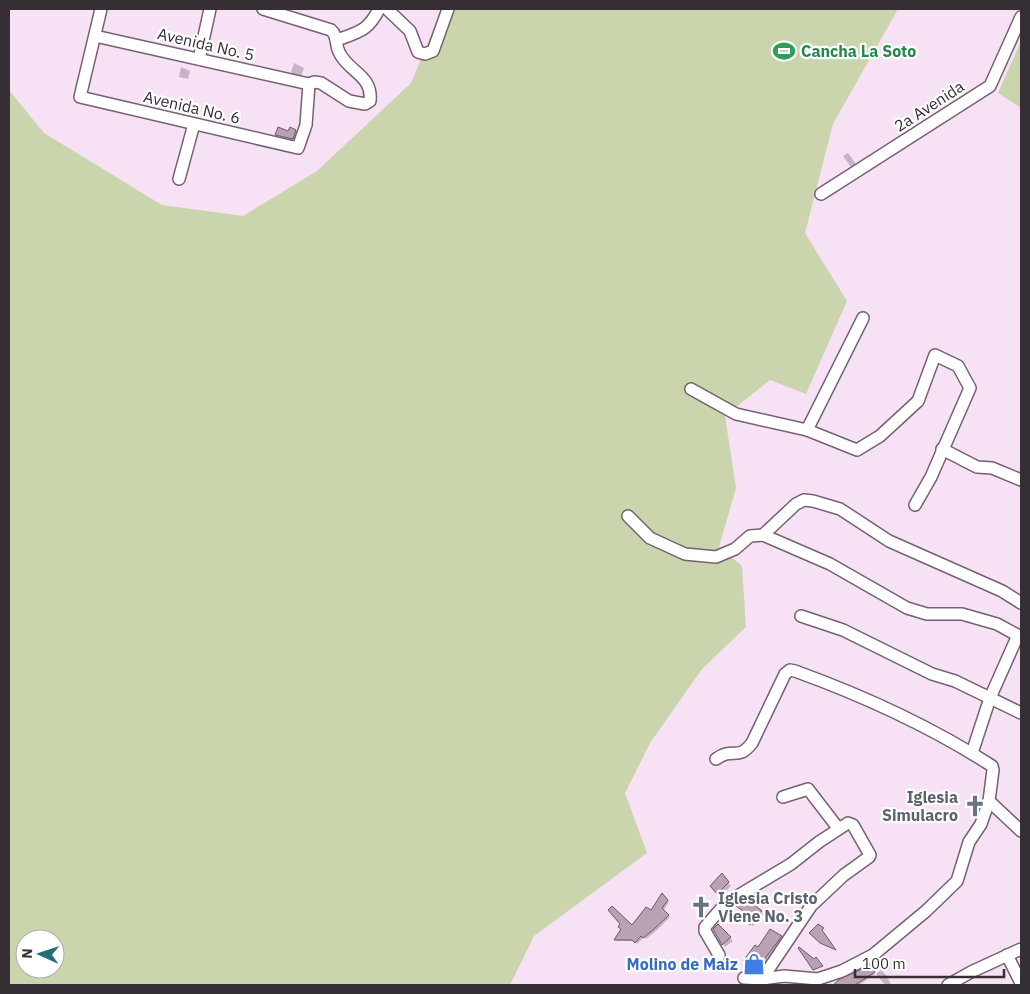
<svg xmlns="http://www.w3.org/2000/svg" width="1030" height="994" viewBox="0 0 1030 994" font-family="'IBM Plex Sans',sans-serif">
<rect width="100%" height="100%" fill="#f7e1f5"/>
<g fill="#cad5ad" fill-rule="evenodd">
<path d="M 442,9 L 898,9 L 833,124 L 805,233 L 847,301 L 806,394 L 770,380 L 725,416 L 736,488 L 719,547 L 742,566 L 746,627 L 702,669 L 650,743 L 625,793 L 647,853 L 534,936 L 510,985 L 9,985 L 9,90 L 44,133 L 162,205 L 243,216 L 317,171 L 411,83 ZM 25,939 L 55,939 L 55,969 L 25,969 Z"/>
<polygon points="1021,41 1021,108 998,93"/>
</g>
<g fill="#0003">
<polygon points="294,63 304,68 301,76 293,74 291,72"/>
<polygon points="181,67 190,71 188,79 179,77"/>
<polygon points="296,131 298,133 295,140 276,135"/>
<polygon points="848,153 856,164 851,167 843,156"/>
<polygon points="725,878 731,886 721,896 712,886"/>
<polygon points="664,897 669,902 663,911 670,917 655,932 646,939 644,937 637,944 635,941 617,941 615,940 651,912"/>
<polygon points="751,903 763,914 753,926 741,915"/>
<polygon points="718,926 733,941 725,947 723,944"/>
<polygon points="781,937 787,943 762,976 745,961 759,949"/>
<polygon points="869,967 875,974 859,985 838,985 837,984"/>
<polygon points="881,970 887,976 891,985 885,985 876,974"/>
</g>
<g fill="#b8a2b4" stroke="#6c5969">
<polygon points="278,127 288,131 290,127 296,130 293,139 275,135"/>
<polygon points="722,873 729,882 717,894 710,886"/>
<polygon points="662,893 668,900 662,908 669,915 653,930 643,938 641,936 635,943 632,940 614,940 621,929 618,927 620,924 608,910 612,906 632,925 646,907 651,910"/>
<polygon points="743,901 748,905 751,902 762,911 750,925 739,915 743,911 736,906"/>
<polygon points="718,924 731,937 722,945 713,929"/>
<polygon points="818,924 824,928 822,930 836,950 820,943 809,933"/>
<polygon points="770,929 782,936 756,970 743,961 755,945 758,947"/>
<polygon points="799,947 814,959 816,957 823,966 813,970 798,948"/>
<polygon points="870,965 875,972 855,985 833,985 840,979"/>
</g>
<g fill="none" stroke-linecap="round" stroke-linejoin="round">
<g stroke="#746172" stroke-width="14">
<g id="street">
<path d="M 101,9 L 80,97 L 298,148 L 306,125 L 309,84 L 314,82 L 321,83 L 349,101 L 365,104 L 370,101 C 373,75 348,72 339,52 C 335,44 338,36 331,30 L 263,9"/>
<polyline points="387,9 410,31 418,52 425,54 433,51 448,9"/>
<polyline points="95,36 309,84"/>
<path d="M 337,40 C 359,32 368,31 379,9"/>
<polyline points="199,59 210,9"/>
<polyline points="179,179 194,124"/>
<polyline points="821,194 990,86 1021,17"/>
<polyline points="691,389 736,414 807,430 857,450 880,436 918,401 935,355 958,366 970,388 931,477 915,505"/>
<polyline points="807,430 863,318"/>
<polyline points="942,449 977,467 992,468 1021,480"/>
<polyline points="628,516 650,538 685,554 716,557 735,549 750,536 763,535 830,564 907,608 927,614 962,614 997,624 1021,637"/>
<polyline points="763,535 796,504 804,500 813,501 840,509 889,541 1002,591 1021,603"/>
<polyline points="801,616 843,630 932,674 955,681 1021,713"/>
<polyline points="972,753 990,698 1018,635"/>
<path d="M 716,759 C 734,746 737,762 752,743 L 785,674 L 790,670 L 795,671 C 864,696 930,726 992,766 L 993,770 L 989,801 L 981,824 L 969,842 L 957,881 L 926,911 L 873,955 L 842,971 L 818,979 L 784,976 L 762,979 L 744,978"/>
<polyline points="783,797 808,789 838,828"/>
<polyline points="989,801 1021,831"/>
<polyline points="719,955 705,931 705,927 726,903 791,864 819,842 848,823 853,825 870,855 869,857 844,875 811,906 762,979"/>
<polyline points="1007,955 1021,983"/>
<polyline points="948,985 971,972 1021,949"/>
</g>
</g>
<use href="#street" stroke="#fff" stroke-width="11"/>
</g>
<defs>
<g id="stadium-bare" transform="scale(1.725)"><path d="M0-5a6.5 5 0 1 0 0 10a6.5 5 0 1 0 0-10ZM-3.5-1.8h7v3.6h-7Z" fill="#2e9e5b" stroke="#fff" stroke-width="2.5" paint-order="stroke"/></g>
<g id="church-bare" transform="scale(1.725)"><path d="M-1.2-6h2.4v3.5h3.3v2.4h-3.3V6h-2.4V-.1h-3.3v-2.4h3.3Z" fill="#6b7280" stroke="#fff" stroke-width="2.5" paint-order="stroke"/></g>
<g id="shop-bare" transform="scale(1.725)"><path d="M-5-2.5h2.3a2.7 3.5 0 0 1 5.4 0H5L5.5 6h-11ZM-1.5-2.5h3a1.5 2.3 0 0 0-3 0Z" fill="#3f7fe0" stroke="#fff" stroke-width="2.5" paint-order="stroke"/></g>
</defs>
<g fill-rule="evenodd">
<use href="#stadium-bare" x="784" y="51"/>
<use href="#church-bare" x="975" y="806"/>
<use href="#church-bare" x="701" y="907"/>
<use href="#shop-bare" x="754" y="964"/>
</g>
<g text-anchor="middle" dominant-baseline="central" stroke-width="4.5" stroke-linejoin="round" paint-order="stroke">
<g font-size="16" fill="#362e35" stroke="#fff">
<text transform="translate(206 44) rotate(13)">Avenida No. 5</text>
<text transform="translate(929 106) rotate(-33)">2a Avenida</text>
<text transform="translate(192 107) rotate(13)">Avenida No. 6</text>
</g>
<g font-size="16" font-weight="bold" fill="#27864d" stroke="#fff" text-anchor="start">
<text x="801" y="51">Cancha La Soto</text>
</g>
<g font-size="16" font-weight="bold" fill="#5b616d" stroke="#fff" text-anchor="end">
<text x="958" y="797">Iglesia<tspan x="958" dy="18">Simulacro</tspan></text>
<text x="718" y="898" text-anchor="start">Iglesia Cristo<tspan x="718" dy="18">Viene No. 3</tspan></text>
</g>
<g font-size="16" font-weight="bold" fill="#366cbe" stroke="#fff" text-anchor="end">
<text x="738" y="964">Molino de Maiz</text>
</g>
</g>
<rect width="1030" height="994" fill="none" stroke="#362e35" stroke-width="20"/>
<g transform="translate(40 954) rotate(273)"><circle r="24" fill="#ffffff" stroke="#afabae"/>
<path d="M0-4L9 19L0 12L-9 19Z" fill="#246f75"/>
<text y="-8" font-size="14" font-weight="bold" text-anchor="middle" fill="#362e35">N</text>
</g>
<path d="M855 969v8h149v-8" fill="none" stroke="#362e35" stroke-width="2.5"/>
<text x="862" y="969" font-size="15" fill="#362e35" stroke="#ffffff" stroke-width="4" paint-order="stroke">100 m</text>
</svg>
